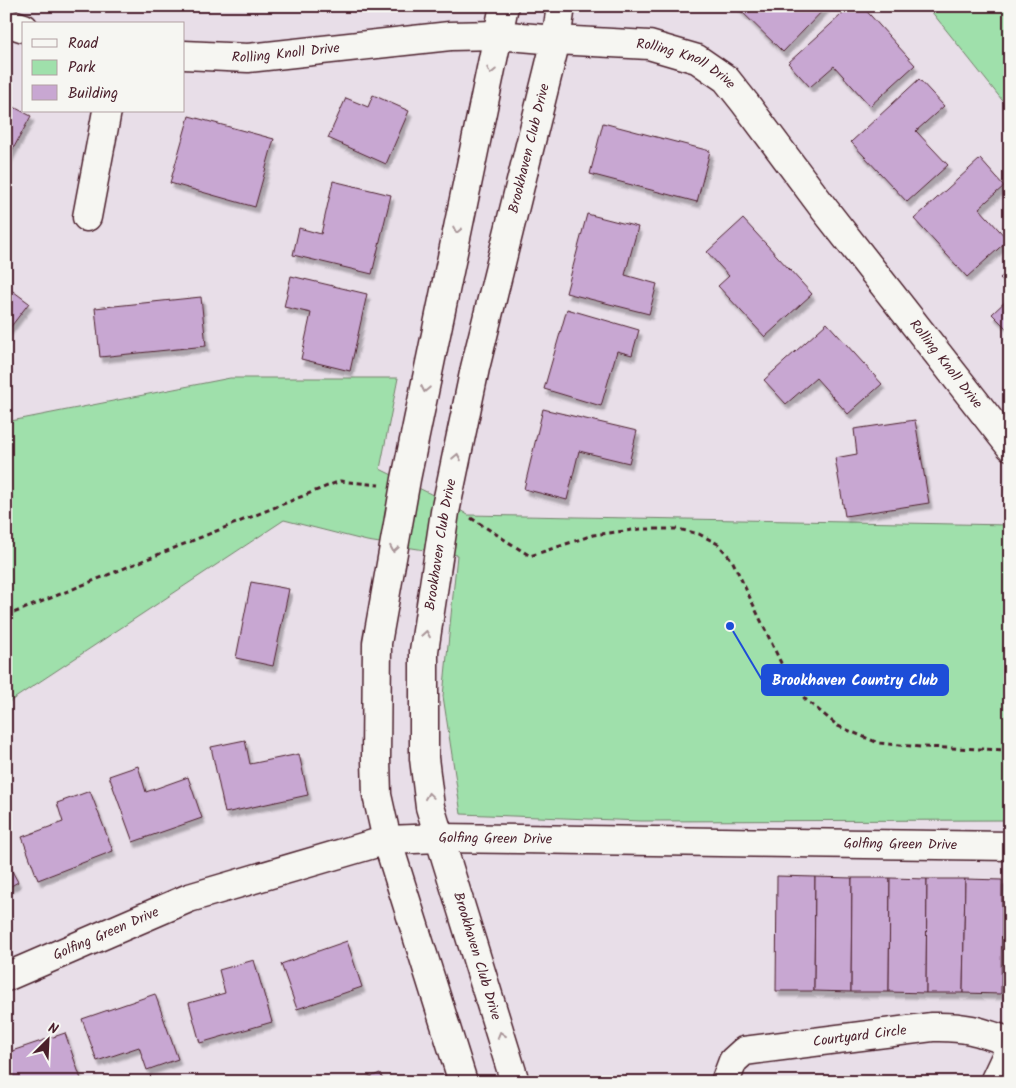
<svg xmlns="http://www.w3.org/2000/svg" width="1016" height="1088" viewBox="0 0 1016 1088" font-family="Kalam,sans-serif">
<defs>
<filter id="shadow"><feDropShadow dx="3" dy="5.5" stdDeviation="1" flood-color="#0004"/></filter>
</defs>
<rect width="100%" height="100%" fill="#e8dee8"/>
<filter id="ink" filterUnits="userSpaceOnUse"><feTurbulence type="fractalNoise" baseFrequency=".02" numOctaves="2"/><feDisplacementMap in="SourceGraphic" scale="10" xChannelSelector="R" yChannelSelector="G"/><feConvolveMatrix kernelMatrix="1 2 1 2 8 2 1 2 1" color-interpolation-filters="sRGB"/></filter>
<g filter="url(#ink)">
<g fill="#9fe0ab" stroke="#74806b">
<polygon points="927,6 1010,6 1010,110"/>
<polygon points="230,378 398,378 380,469 447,502 468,515 1010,525 1010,820 641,821 461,814 443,696 457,555 367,541 284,520 6,704 6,422"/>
</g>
<g fill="#c8a7d2" stroke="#4a1f2b" filter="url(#shadow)">
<polygon points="736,6 827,6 783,52"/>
<polygon points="851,6 862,6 915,65 870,106 834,66 810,87 788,63"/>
<polygon points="919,79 944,106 916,131 948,165 907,202 851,142"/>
<polygon points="373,95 409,111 386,164 328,138 346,98 368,107"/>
<polygon points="6,103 31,116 7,160 6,160"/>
<polygon points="189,116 274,139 255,207 170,183"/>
<polygon points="603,123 710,151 697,202 590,174"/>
<polygon points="980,159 1004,186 979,208 1008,240 967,277 914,219"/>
<polygon points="333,181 391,195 372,274 293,255 299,228 321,234"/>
<polygon points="587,214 638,227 625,275 657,284 649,314 566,293"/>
<polygon points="743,219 812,294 765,337 718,286 729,276 707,252"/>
<polygon points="1010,269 1010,288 1000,278"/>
<polygon points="291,276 367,294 350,371 301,359 311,313 284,307"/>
<polygon points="6,286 29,303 6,333"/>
<polygon points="201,297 206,346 100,357 95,308"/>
<polygon points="1010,297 1010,327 1007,329 992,314"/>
<polygon points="567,309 639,330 632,355 617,351 601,406 544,389"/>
<polygon points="827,323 882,384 848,414 816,378 786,404 764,380"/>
<polygon points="543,409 637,431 629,463 579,451 567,500 524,489"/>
<polygon points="915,420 929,503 845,516 835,458 857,454 854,429"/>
<polygon points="251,582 289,589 273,666 236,658"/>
<polygon points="245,740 250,764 299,754 308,795 225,813 211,747"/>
<polygon points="138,766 146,792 188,777 202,818 133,842 109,776"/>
<polygon points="90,791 113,851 38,880 22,837 63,822 57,803"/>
<polygon points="6,860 18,882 6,889"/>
<polygon points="777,876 815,877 814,991 776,991"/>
<polygon points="815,877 852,878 851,992 814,991"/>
<polygon points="852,878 890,878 889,992 851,992"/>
<polygon points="890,878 927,879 926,993 889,992"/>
<polygon points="927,879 965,879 963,993 926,993"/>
<polygon points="965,879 1002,880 1001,994 963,993"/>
<polygon points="347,941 362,987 297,1009 281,964"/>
<polygon points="254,960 272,1022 200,1043 189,1003 225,993 219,970"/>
<polygon points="155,994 178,1059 147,1070 139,1047 97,1061 82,1019"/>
<polygon points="65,1033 82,1082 6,1082 6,1053"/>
<polygon points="380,1073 384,1082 358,1082"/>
<polygon points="947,1080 947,1082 901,1082 901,1081"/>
</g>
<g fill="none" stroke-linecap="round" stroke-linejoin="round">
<g stroke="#4a1f2b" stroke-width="31">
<g id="street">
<polyline points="6,22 24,28"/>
<path id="s1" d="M 184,55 L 248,58 L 450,36 L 498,35 L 556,40 L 649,45 L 697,59 L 726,79 L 745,103 L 825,210 L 1010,446"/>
<polyline points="87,217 107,111"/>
<path id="s2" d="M 6,977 L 189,898 L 387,840 L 440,838 L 1010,846"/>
<path id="s3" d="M 725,1082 L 733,1061 L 744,1051 L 932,1027 C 965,1026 979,1031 1010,1042"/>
<polyline points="994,1082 1010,1048"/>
</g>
</g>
<g stroke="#4a1f2b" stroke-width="31">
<g id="secondary">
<polyline points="463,1082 387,840 377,795 376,759 377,643 406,479 504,6"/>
<path id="s4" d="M 515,1082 L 430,807 L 424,758 L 424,651 L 445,512 L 475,368 L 556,40 L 561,6"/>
</g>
</g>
<g stroke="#4a1f2b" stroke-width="3" stroke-dasharray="5 4" stroke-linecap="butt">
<polyline points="471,518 530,556 593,535 641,529 678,529 699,534 718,544 732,560 781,663 805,699 838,726 878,743 921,747 1010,750"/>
<polyline points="6,616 340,481 379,485"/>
</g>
<use href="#street" stroke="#f6f6f2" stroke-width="28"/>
<use href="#secondary" stroke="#f6f6f2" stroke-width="28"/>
</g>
<defs><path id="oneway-chevron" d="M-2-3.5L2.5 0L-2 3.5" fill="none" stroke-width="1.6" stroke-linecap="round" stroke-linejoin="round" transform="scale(1.25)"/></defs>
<g stroke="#a99598">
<use href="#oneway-chevron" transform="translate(491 71) rotate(102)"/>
<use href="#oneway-chevron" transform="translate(457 230) rotate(102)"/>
<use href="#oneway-chevron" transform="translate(425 389) rotate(101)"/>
<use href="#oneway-chevron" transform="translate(457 457) rotate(-79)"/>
<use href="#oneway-chevron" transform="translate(394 549) rotate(100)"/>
<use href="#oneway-chevron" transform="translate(426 634) rotate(-81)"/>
<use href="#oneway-chevron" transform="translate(429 796) rotate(-98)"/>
<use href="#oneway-chevron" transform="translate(501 1035) rotate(-107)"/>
</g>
</g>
<g text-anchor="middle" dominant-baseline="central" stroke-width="4" stroke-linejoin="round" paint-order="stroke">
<g font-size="14" fill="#4a1f2b" stroke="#f6f6f2">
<text stroke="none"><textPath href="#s1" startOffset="102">Rolling Knoll Drive</textPath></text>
<text stroke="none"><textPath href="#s1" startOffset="508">Rolling Knoll Drive</textPath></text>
<text stroke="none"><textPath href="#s4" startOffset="958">Brookhaven Club Drive</textPath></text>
<text stroke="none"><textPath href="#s1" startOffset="912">Rolling Knoll Drive</textPath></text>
<text stroke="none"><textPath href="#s4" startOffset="552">Brookhaven Club Drive</textPath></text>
<text stroke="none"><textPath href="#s2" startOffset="514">Golfing Green Drive</textPath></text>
<text stroke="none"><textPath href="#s2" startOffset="919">Golfing Green Drive</textPath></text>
<text stroke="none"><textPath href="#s2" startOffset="109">Golfing Green Drive</textPath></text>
<text transform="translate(477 956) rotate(73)">Brookhaven Club Drive</text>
<text stroke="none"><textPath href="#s3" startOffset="154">Courtyard Circle</textPath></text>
</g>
</g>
<path fill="none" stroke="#1d4ed8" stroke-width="2" d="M730 626L762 680"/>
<circle fill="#1d4ed8" stroke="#f6f6f2" stroke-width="2" cx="730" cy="626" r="5"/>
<rect fill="#1d4ed8" stroke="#1d4ed8" stroke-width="2" x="762" y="665" width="186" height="30" rx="5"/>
<g font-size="15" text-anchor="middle" font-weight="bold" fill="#fff">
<text x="855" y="685">Brookhaven Country Club</text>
</g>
<rect width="1016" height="1088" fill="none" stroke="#f6f6f2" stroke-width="25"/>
<rect x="12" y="12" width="991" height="1063" fill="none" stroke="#4a1f2b" stroke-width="2" filter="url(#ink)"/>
<rect x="22" y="22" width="162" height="90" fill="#f6f6f2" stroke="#b1a0a2"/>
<rect x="32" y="39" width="25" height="8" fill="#f6f6f2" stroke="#b1a0a2"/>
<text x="68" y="48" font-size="15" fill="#4a1f2b">Road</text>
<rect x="32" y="60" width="25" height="15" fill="#9fe0ab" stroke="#b1a0a2"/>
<text x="68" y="72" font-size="15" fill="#4a1f2b">Park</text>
<rect x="32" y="85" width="25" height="15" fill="#c8a7d2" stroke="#b1a0a2"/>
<text x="68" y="98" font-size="15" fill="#4a1f2b">Building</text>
<g transform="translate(48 1040) rotate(24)" stroke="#f6f6f2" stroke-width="4" paint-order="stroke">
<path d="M0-4L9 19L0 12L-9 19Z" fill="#4a1f2b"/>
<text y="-8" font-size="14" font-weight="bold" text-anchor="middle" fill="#4a1f2b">N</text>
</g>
</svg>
